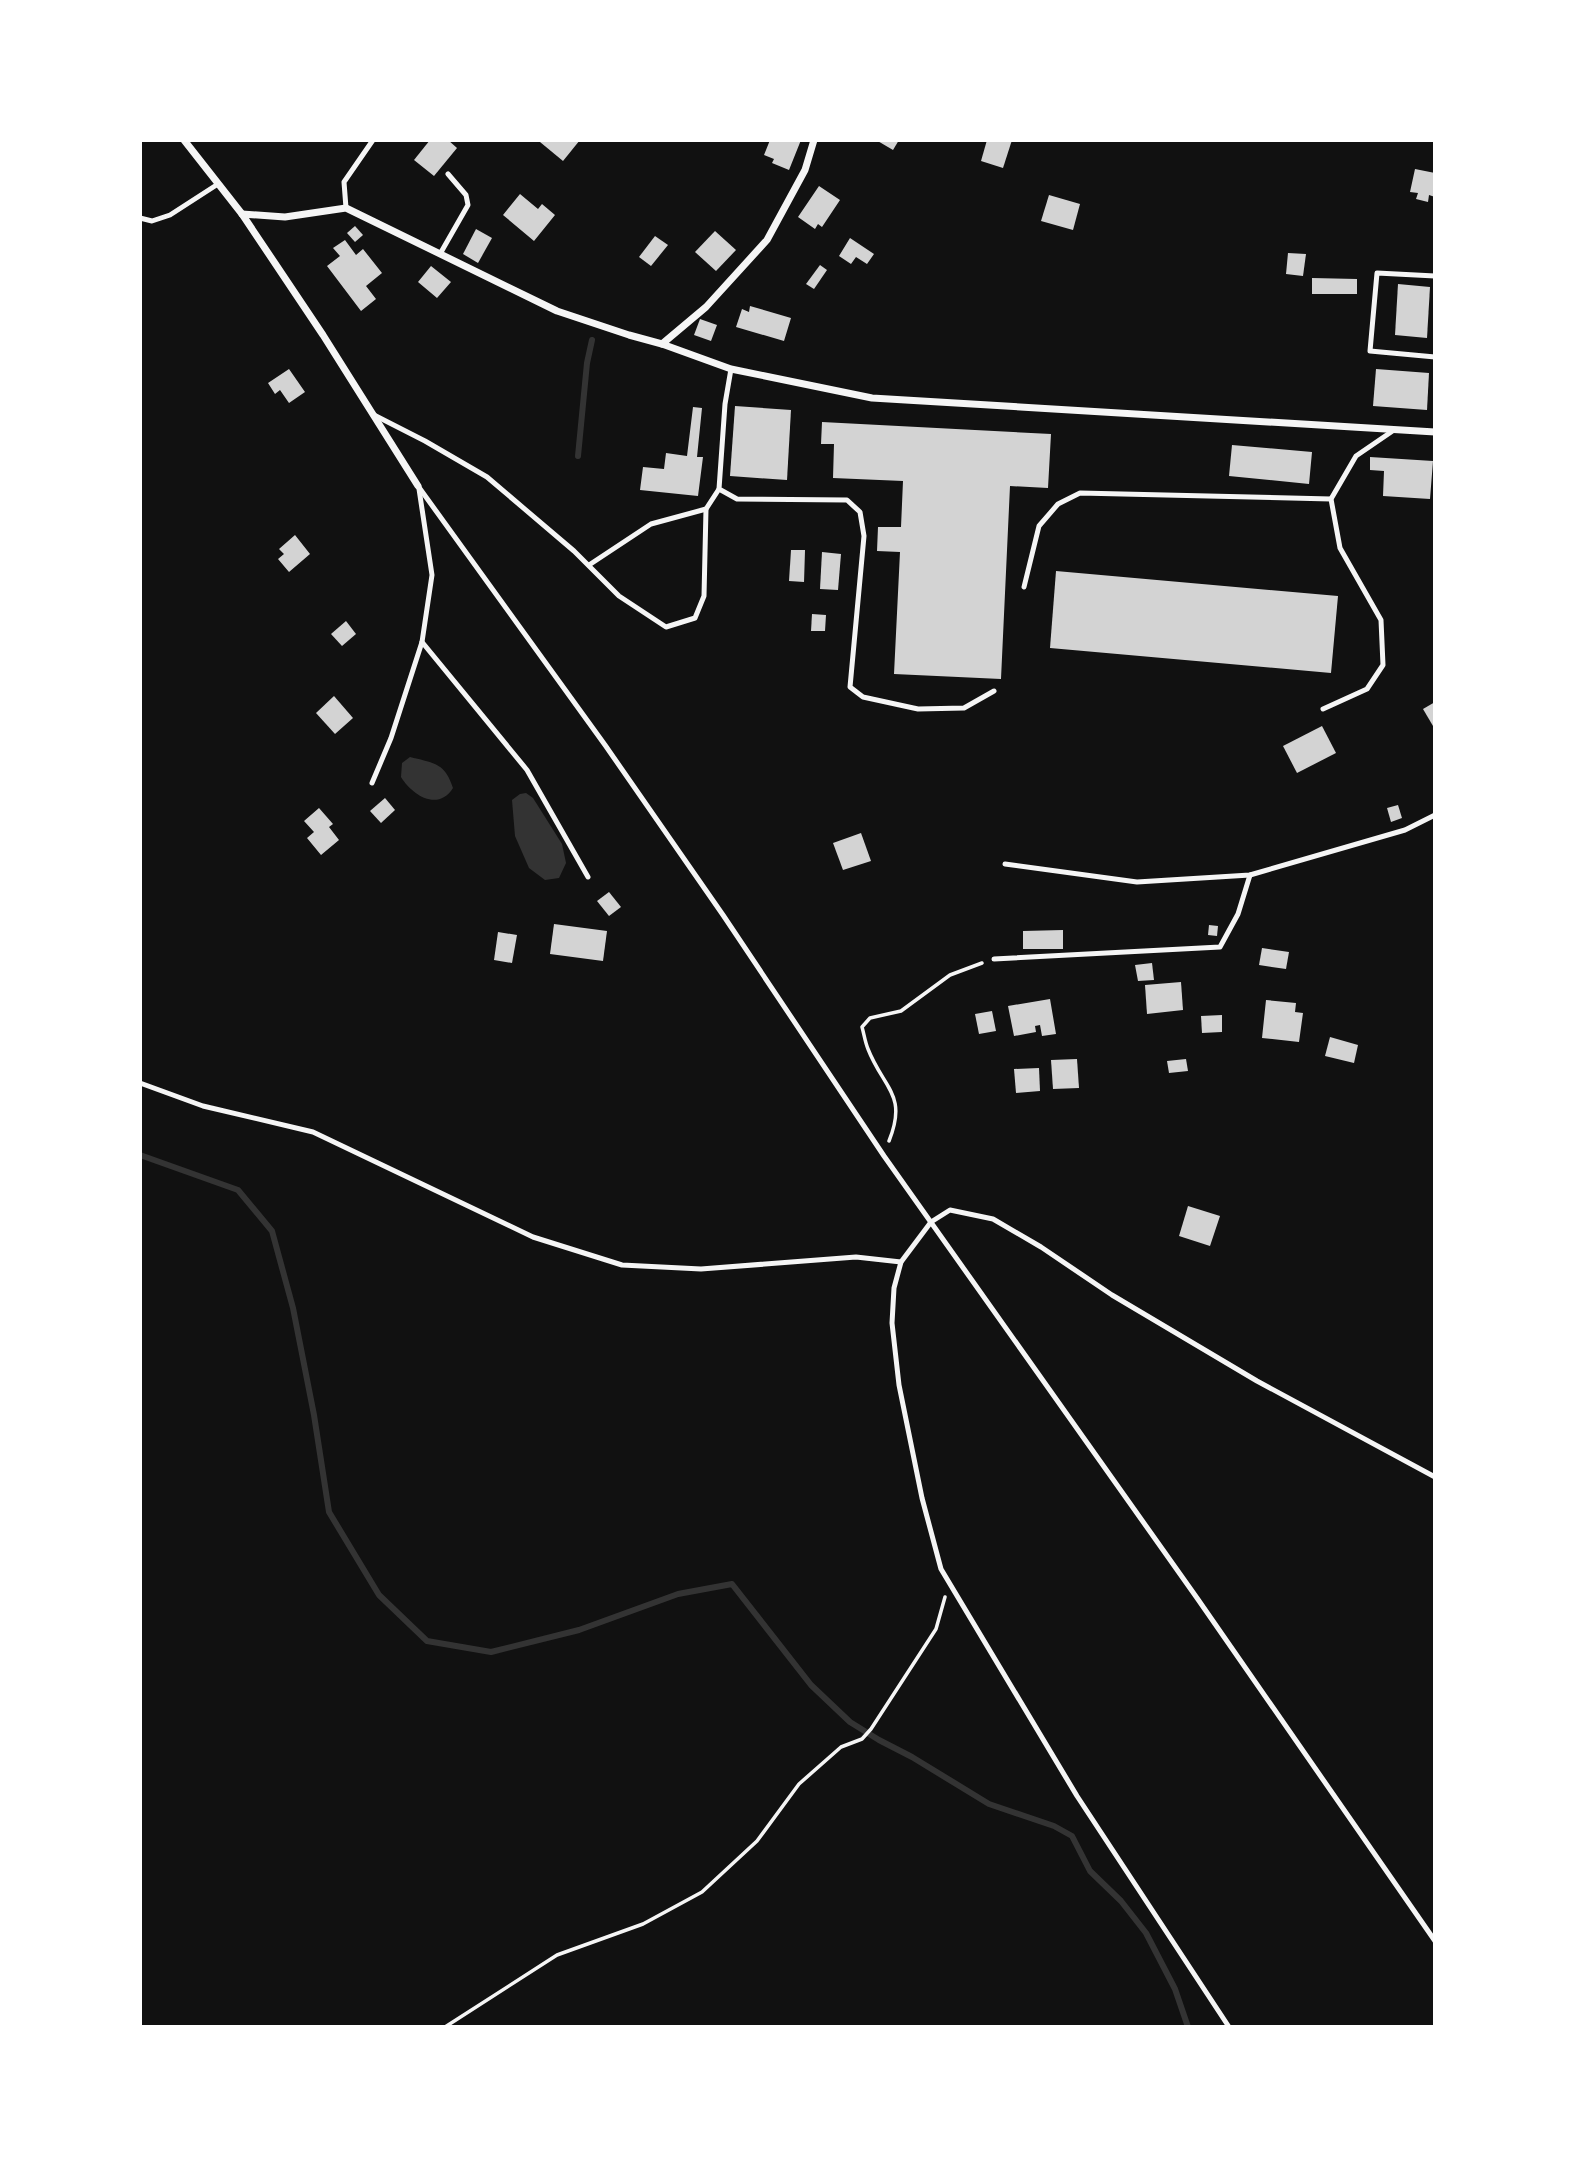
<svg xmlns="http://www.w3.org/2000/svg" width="1575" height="2167" viewBox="0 0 1575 2167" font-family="'Libre Baskerville',serif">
<rect width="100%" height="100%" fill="#111"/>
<g fill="#333">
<path d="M 410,757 C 434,763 445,763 453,788 C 438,812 412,795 401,777 L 402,763 Z"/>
<polygon points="526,793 533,798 562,844 566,863 559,878 545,880 529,868 515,836 512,800 520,794"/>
</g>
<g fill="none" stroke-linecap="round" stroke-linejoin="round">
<g stroke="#333" stroke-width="6">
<polyline points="578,456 587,363 592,340"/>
<polyline points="140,1155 238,1190 272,1231 293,1308 314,1415 329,1512 379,1595 427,1641 491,1652 579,1630 678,1594 732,1584 811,1685 850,1722 879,1740 912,1757 989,1804 1054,1826 1072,1836 1090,1871 1121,1901 1146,1933 1175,1989 1188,2027"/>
</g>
</g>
<g fill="#d3d3d3">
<polygon points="430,140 448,140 457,148 434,176 414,160"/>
<polygon points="541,140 580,140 563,161 540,142"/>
<polygon points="770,140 801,140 789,170 772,163 774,159 764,155"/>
<polygon points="876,140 899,140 893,150"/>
<polygon points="987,140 1012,140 1003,168 981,161"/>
<polygon points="1415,169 1435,173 1435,197 1429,195 1428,202 1416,199 1418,193 1410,192"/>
<polygon points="819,186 840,200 822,227 818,224 815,229 798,217"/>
<polygon points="520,194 538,209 542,204 555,215 534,241 503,215"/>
<polygon points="1049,195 1080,204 1073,230 1041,221"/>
<polygon points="355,226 363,235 355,242 347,233"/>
<polygon points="476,229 492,238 478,263 463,254"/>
<polygon points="715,231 736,250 716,271 695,252"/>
<polygon points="655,236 668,245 651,266 639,257"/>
<polygon points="850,238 874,254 867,264 856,257 851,264 839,256"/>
<polygon points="345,240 356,255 363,249 382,273 366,286 376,299 361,311 327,266 340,256 333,248"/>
<polygon points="1288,253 1306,254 1303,276 1286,274"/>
<polygon points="820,265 827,270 814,289 806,284"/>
<polygon points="431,266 451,282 437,298 418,282"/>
<polygon points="1312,278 1357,279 1357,294 1312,294"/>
<polygon points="1398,284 1430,287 1427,338 1395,335"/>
<polygon points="750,306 791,318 784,341 736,327 742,309 749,312"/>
<polygon points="700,319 717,325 711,341 694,335"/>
<polygon points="289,369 305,392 289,403 280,390 275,394 268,383"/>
<polygon points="1376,369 1429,373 1427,410 1373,406"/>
<polygon points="735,406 791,410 787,480 730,476"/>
<polygon points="693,407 702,408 697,457 703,457 698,496 640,490 643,467 664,469 666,453 687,456"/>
<polygon points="822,422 1051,434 1048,488 1010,486 1001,679 894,674 900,552 877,551 878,527 901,527 903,481 833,478 834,444 821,444"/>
<polygon points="1232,445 1312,452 1309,484 1229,476"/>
<polygon points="1370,457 1433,461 1430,499 1383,496 1384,471 1370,470"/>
<polygon points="295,535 310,554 289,572 278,559 284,554 279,549"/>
<polygon points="791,550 805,550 804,582 789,581"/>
<polygon points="822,552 841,554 838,590 820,589"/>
<polygon points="1056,571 1338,596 1331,673 1050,648"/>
<polygon points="812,614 826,615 825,631 811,631"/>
<polygon points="346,621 356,634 342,646 331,634"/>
<polygon points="334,696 353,718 335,734 316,713"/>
<polygon points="1435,702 1435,724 1433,726 1423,709"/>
<polygon points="1322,726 1336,753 1297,773 1283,746"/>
<polygon points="385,798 395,810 381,823 370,811"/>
<polygon points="1398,805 1402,818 1391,822 1387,808"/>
<polygon points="319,808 333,824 329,827 339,840 321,855 307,838 314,832 304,821"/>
<polygon points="861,833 871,861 843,870 833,843"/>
<polygon points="609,892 621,907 609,916 597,901"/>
<polygon points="554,924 607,931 603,961 550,954"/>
<polygon points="1209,925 1218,926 1217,936 1208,935"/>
<polygon points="1063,930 1063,949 1023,949 1023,931"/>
<polygon points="498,932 517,935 512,963 494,960"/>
<polygon points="1262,948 1289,952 1286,969 1259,965"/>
<polygon points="1152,963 1154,980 1138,981 1135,965"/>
<polygon points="1181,982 1183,1010 1147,1014 1145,985"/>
<polygon points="1050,999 1056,1034 1042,1036 1040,1025 1035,1026 1036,1032 1014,1036 1008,1006"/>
<polygon points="1266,1000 1296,1003 1295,1012 1303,1013 1299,1042 1262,1038"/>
<polygon points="992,1011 996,1031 979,1034 975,1014"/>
<polygon points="1222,1015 1222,1032 1202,1033 1201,1016"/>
<polygon points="1330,1037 1358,1045 1354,1063 1325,1056"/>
<polygon points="1077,1059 1079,1088 1053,1089 1051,1060"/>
<polygon points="1186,1059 1188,1071 1169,1073 1167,1061"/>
<polygon points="1039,1068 1040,1091 1016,1093 1014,1069"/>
<polygon points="1188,1206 1220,1216 1210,1246 1179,1236"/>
</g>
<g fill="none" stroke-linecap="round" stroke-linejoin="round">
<g stroke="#f5f5f5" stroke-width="3.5">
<path d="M 889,1141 C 908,1094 883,1088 868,1049 C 865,1042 864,1034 862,1027 L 870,1018 L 901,1011 L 950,975 L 982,963"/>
<polyline points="445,2027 557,1955 643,1924 702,1892 757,1841 799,1784 841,1747 862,1739 871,1729 936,1629 945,1597"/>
</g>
<g stroke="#f5f5f5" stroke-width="5">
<polyline points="346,208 344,182 373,140"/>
<polyline points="140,218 152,221 170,215 218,184"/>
<polyline points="440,254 468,205 466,195 448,174"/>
<polyline points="1435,276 1377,273 1370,351 1435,357"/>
<polyline points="731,369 725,404 719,489 737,499 847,500 860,512 864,536 850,687 863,697 918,709 964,708 994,691"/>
<polyline points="374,415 425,441 487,477 574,551 619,596 666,627 695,618 704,596 706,509"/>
<polyline points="418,486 605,745 723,915 884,1156 1197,1598 1435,1941"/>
<polyline points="589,565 651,524 706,509 719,489"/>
<polyline points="1024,587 1039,526 1058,504 1080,493 1331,499"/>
<polyline points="422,642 527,770 588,877"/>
<polyline points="1323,709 1367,689 1383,665 1381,620 1340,548 1331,499 1356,456 1394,430"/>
<polyline points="372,783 391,738 422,642 432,575 419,489"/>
<polyline points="1005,864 1137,882 1250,875 1405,830 1435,815"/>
<polyline points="994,959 1220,947 1238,914 1250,875"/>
<polyline points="140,1083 203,1106 313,1132 533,1237 622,1265 701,1269 856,1257 901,1262"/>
<polyline points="1229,2027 1077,1796 941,1569 922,1498 899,1385 892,1323 894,1288 901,1262 931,1222 950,1210 993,1219 1041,1247 1112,1295 1257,1381 1435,1477"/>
</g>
<g stroke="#f5f5f5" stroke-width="7">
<polyline points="184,140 242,214 323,335 418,486"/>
<polyline points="242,214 285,217 346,208 557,311 629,335 662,344 731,369 872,398 1435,432"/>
<polyline points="662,344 706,307 767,240 805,170 814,140"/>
</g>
</g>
<rect width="1575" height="2167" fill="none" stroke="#ffffff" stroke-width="284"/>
</svg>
